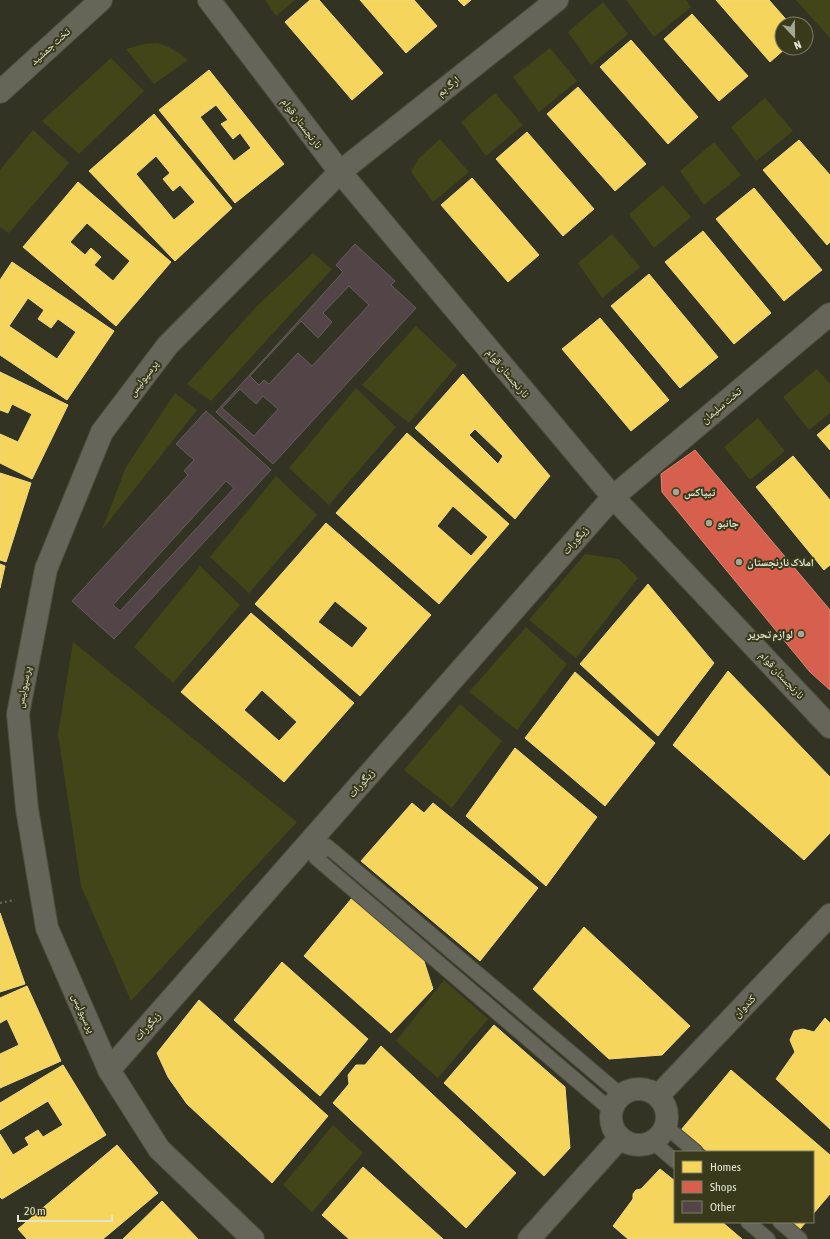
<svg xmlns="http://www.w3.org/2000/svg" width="830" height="1239" viewBox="0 0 830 1239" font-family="'Asap Condensed','Noto Naskh Arabic',sans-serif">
<rect width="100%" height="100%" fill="#323322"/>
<g fill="#424517">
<polygon points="265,0 295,0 276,16"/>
<polygon points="626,0 686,0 691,7 654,37"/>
<polygon points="796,0 830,0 830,38"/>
<polygon points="603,2 628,34 591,65 568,32"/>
<path d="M 158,43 C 170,47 179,52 188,60 L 154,84 L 126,49 L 144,44 Z"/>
<polygon points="550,48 577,81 539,112 513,77"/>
<polygon points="111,58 144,91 79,154 42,121"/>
<polygon points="495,93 523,125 486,156 461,122"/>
<polygon points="765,98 793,131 756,161 731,127"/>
<polygon points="33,130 69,163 9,233 0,227 0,170"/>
<polygon points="440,139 469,172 433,202 411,172 418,159"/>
<polygon points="714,142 741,175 704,205 680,171"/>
<polygon points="663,185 691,217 654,248 629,214"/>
<polygon points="612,234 640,267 602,298 578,263"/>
<polygon points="313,253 332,269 211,401 187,384 256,307"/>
<polygon points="416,326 457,365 409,423 362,385"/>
<polygon points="817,369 830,384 830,413 809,430 783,397"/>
<polygon points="356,388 396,427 329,505 289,468"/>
<polygon points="175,393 197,410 102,530 126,467"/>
<polygon points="758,418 785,451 750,480 724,447"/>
<polygon points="276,476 317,515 249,593 210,557"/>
<polygon points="585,554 619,559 638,578 576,658 529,620"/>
<polygon points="200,566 240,605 173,683 134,647"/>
<polygon points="526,627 567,664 517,730 469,692"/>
<polygon points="73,642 297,822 131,1001 81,886 58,734"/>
<polygon points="460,704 502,741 452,808 404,770"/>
<polygon points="444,980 488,1019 438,1078 396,1041"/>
<polygon points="333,1125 363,1153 312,1212 283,1185"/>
</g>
<g fill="#f6d55c" stroke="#f0da7f" fill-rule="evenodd">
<polygon points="310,0 319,0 383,73 352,100 285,22"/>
<polygon points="360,0 414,0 437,26 406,53"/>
<polygon points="458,0 471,0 464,6"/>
<polygon points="716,0 769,0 790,24 782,24 782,48 786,48 770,62"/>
<polygon points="692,14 748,76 719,101 664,39"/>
<polygon points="631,40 698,117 668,144 600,67"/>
<path d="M 209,70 L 284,164 L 235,203 L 159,110 ZM 216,105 L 228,120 L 221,124 L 233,139 L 240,133 L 251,148 L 234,161 L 200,117 Z"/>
<polygon points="578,87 646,164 615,191 547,114"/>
<path d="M 154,114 L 232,208 L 175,261 L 89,171 ZM 156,156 L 170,173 L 163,179 L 173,191 L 180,185 L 195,202 L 174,220 L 136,174 Z"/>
<polygon points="527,132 594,209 563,236 496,159"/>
<polygon points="799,140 830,175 830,242 827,245 763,170"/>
<polygon points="472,178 539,255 508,282 441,205"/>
<path d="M 78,182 L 171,262 L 116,326 L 23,247 ZM 87,223 L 130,261 L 113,281 L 94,265 L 101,257 L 91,248 L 85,255 L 70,242 Z"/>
<polygon points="754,188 822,270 784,301 716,219"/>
<polygon points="703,231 771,313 734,344 665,262"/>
<path d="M 12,262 L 114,331 L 67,400 L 0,355 L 0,280 ZM 28,298 L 44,310 L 38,319 L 51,328 L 58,319 L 76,332 L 57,359 L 9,326 Z"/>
<polygon points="649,274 718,357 680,388 611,306"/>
<polygon points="600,318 669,400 631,431 562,349"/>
<polygon points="0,372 68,405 32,479 0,463 0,434 18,442 32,414 12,404 8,413 0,410"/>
<path d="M 463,374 L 550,476 L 515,519 L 415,428 ZM 475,429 L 503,456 L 498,464 L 469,435 Z"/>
<polygon points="830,424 830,450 817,435"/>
<path d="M 407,433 L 509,524 L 439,604 L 336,513 ZM 453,506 L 488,537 L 471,556 L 437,526 Z"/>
<polygon points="793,456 830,500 830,565 824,570 756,487"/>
<polygon points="0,473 31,483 6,562 0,560"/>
<path d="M 326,523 L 431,615 L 360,696 L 255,604 ZM 335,601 L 368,628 L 352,648 L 318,622 Z"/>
<polygon points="0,564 5,566 0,588"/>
<polygon points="648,584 714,663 658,736 580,664"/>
<path d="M 251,613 L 354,703 L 284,782 L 181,692 ZM 262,690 L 297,722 L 279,741 L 244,710 Z"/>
<polygon points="728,671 830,777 830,833 804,860 673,745"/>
<polygon points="575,672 655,743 605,806 525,738"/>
<polygon points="515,748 597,817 546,886 466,816"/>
<polygon points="412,803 424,813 433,803 538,888 480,961 361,861"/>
<polygon points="352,898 422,955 433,989 391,1033 304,956"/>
<polygon points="0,913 25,984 0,992"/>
<polygon points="584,927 690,1026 662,1055 609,1059 533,989"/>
<polygon points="282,962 368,1039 320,1096 234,1020"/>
<polygon points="27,986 61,1061 0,1088 0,1054 19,1045 7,1019 0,1023 0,998"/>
<polygon points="199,1000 328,1116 272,1183 187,1104 168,1077 157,1053"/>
<polygon points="825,1018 830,1023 830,1129 776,1079 795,1052 790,1040 794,1031 803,1029 814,1032"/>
<polygon points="494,1025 565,1087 570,1148 544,1176 444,1083"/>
<polygon points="381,1046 516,1173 466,1228 333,1103 349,1084 348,1075 356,1065 365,1065"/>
<polygon points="63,1065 106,1135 2,1199 0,1197 0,1134 13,1155 29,1145 25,1138 38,1130 43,1137 63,1125 48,1101 0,1130 0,1103"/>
<polygon points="731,1070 830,1155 830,1194 813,1214 813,1152 708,1152 681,1130"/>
<polygon points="117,1145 158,1193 103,1239 27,1239 18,1229"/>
<polygon points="363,1167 443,1239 349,1239 322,1215"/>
<polygon points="660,1169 675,1181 675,1222 722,1222 742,1239 628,1239 613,1226 633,1199 633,1194 636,1190 641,1189"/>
<polygon points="162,1201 198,1239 123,1239"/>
<polygon points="792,1222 806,1222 800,1229"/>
</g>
<polygon fill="#d6604d" stroke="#da8875" points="695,450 830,610 830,690 810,672 662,492 661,474"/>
<g fill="#534447" stroke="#655e5b" fill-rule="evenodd">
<path d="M 355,244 L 395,281 L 391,285 L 416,308 L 273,464 L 216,412 L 343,272 L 336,265 ZM 349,286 L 369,305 L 312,366 L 298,353 L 269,384 L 264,380 L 259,385 L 250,376 L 301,321 L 318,338 L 332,322 L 323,313 ZM 240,389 L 256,404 L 263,396 L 278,409 L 254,436 L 222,408 Z"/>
<path d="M 206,411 L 271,470 L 114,639 L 72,601 L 188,475 L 184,471 L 194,460 L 176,444 ZM 226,481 L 234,488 L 120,611 L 113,605 Z"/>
</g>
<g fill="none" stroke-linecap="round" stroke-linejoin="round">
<g stroke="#4d4e3f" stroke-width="16">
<g id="lane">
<polyline points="611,1110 316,858 327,846 621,1095"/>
<polyline points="665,1126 696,1152"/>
<polyline points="652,1141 675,1161"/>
<polyline points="748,1222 768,1239"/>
<polyline points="780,1222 800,1239"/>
</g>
</g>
<g stroke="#4d4e3f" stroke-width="24">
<g id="street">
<polyline points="209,0 340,172 613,497 830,727"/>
<polyline points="109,1070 613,497 830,314"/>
<circle cx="639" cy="1117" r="28"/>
<polyline points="658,1096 830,915"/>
<polyline points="253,1239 159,1149 109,1070 47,928 27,809 18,714 46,569 102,432 168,345 340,172 557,0"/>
<polyline points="529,1239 620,1138"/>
</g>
</g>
<g stroke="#4d4e3f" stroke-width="24">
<polyline id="secondary" points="0,92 101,0"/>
</g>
<polyline stroke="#646559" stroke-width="2.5" stroke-dasharray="2 3" stroke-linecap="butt" points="0,903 15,900"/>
<use href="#lane" stroke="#656659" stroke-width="14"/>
<use href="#street" stroke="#656659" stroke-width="22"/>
<use href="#secondary" stroke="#656657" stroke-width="22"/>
</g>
<g fill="#a4a794" stroke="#383a1b" stroke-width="1.5">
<circle cx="676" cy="492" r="4"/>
<circle cx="709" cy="523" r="4"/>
<circle cx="739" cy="562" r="4"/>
<circle cx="801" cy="634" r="4"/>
</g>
<g text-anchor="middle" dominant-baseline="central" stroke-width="4" stroke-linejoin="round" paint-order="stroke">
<g font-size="11" fill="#e2e5d2" stroke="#383a1b">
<text transform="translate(50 46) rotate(-42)">تخت جمشید</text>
<text transform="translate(448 86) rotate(-38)">ارگ بم</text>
<text transform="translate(302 123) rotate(53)">نارنجستان قوام</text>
<text transform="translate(508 373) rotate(50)">نارنجستان قوام</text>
<text transform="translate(143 378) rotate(-53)">پرسپولیس</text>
<text transform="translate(721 405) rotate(-40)">تخت سلیمان</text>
<text transform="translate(575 540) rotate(-49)">زیگورات</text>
<text transform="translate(782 675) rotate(47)">نارنجستان قوام</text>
<text transform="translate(23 687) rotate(-79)">پرسپولیس</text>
<text transform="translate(361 783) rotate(-49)">زیگورات</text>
<text transform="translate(744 1006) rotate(-46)">کندوان</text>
<text transform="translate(84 1013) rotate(66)">پرسپولیس</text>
<text transform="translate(147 1026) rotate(-49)">زیگورات</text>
</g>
<g font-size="11" font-weight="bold" fill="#e2e5d2" stroke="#383a1b" text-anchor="start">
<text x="684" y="492">تیپاکس</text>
<text x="717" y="523">جانبو</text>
<text x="747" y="562">املاک نارنجستان</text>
<text x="793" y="634" text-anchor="end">لوازم تحریر</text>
</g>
</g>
<rect x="674" y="1151" width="140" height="72" fill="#383a1b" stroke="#7c7e64"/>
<rect x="682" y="1161" width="20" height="12" fill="#f6d55c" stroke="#7c7e64"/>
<text x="710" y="1171" font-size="12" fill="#e2e5d2">Homes</text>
<rect x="682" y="1181" width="20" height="12" fill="#d6604d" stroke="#7c7e64"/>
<text x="710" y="1191" font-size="12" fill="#e2e5d2">Shops</text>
<rect x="682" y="1201" width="20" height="12" fill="#534447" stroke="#7c7e64"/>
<text x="710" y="1211" font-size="12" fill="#e2e5d2">Other</text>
<g transform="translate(794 36) rotate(158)"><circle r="19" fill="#383a1b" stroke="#7c7e64"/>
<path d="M0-3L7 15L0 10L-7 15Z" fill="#a4a794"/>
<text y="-6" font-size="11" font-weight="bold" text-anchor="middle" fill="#e2e5d2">N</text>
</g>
<path d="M18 1215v6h94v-6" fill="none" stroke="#e2e5d2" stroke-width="2"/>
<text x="24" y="1215" font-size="12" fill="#e2e5d2" stroke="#383a1b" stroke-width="3" paint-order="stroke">20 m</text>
</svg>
